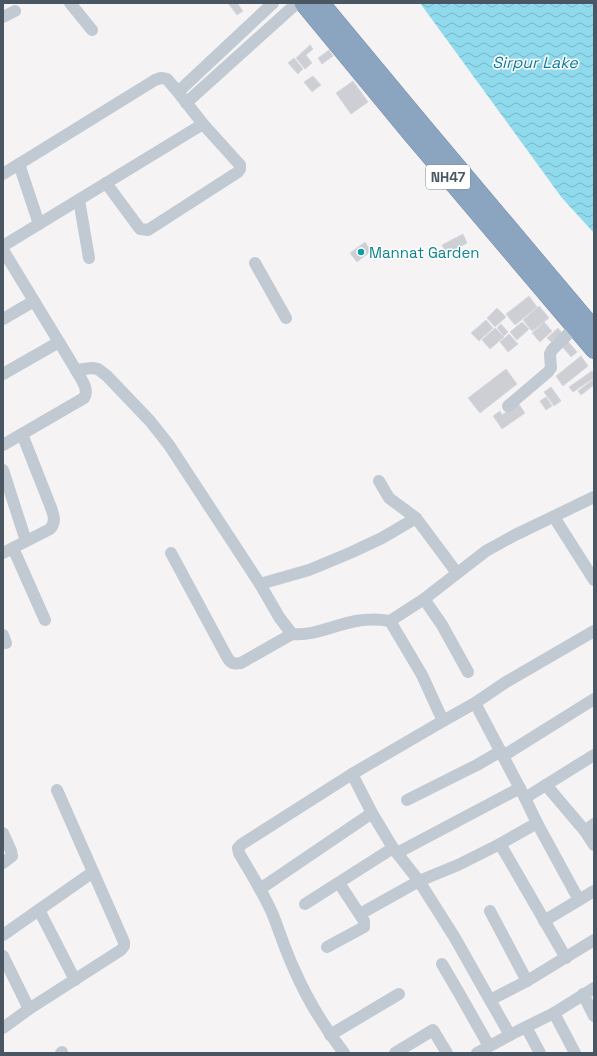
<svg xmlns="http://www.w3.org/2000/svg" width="597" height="1056" viewBox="0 0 597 1056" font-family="'Space Grotesk',sans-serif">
<defs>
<pattern id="water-waves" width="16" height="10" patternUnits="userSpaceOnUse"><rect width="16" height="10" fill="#90daee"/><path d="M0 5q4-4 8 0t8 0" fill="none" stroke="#78b4c4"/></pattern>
</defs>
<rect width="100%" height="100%" fill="#f5f3f3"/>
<polygon fill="url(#water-waves)" points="420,3 594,3 594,233 562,198"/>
<g fill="#cdcfd5" stroke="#d7d9de">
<polygon points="228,3 237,3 243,11 237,15"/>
<polygon points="310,45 313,49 306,55 312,63 305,69 296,58"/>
<polygon points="329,50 333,56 322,64 318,58"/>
<polygon points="294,58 303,69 298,74 288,63"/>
<polygon points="313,76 321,85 312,92 304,82"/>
<polygon points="353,81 368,102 351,114 336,93"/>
<polygon points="463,234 467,243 447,254 442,245"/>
<polygon points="365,242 371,251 357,262 350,253"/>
<polygon points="529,296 537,307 515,325 506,314"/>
<polygon points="539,306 549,318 532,331 523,320"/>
<polygon points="497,308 506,317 495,327 487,318"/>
<polygon points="486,320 493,328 479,341 471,333"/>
<polygon points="522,322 529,329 517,340 510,332"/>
<polygon points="544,322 552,331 540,342 532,333"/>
<polygon points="501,324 508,332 504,336 497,328"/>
<polygon points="495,328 504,337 490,349 482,340"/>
<polygon points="558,328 562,333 551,342 547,338"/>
<polygon points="509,334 518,344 508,352 500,342"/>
<polygon points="566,339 577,352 571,357 560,344"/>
<polygon points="581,356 588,366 563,386 556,376"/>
<polygon points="506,369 517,384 480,413 468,398"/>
<polygon points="592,371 594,374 594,378 573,392 569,387"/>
<polygon points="594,379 594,385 581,395 578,391"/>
<polygon points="551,387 561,401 554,406 544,392"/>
<polygon points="546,397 552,406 546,410 540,401"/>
<polygon points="518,403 525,413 502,429 493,416 500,411 502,415"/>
</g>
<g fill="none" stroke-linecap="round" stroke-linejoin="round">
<g stroke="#7690ad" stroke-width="18">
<g id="highway">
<polyline points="303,3 411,134 594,350"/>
<polyline points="321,3 424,127 594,329"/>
</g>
</g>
<g stroke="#c1cad2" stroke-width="12">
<polyline points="70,3 92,30"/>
<polyline points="3,17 15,11"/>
<polyline points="178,92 273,3"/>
<polyline points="186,103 297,3"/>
<polyline points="19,164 39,224"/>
<polyline points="3,174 155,80 161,78 167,79 178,92 203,124 240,165 240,169 238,172 148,230 140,229 106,183"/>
<polyline points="79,200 89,258"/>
<polyline points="3,246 203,124"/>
<path d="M 3,250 L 76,370 C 80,378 90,389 84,398 L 3,445"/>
<polyline points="255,263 286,318"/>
<polyline points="3,319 34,301"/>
<path d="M 76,370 L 92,368 L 98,369 L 107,376 L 150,421 L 169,445 L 260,584 L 279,617 L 292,634 C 315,636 334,625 356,621 C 368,619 379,619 390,621"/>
<polyline points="3,374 59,342"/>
<polyline points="508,406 548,372 551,368 550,354 552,350 575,327"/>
<polyline points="3,470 26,541"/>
<polyline points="379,481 389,498 416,518 457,573"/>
<polyline points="594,497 515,535 486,551 424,599 390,621 422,675 443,721 475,703 506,682 594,631"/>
<polyline points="554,517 594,580"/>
<polyline points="13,548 45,620"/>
<path d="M 3,553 L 50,529 C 57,522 53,513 50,505 L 22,434"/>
<path d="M 171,553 L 227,657 C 231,664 234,664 241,663 L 292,634"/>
<polyline points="260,584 309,570 350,553 382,538 416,518"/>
<polyline points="424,599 442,625 468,672"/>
<polyline points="3,635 6,643"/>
<polyline points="475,703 525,798 594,755"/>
<polyline points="503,756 594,699"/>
<polyline points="352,774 372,813 393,848 419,881 455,938 490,1000 527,981 594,940"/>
<polyline points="546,785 585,831 594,824"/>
<polyline points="525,798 537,823 579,900"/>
<polyline points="407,800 477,765 501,751"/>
<polyline points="585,831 594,845"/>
<polyline points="3,833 11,851 12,856 3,863"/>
<polyline points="500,844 566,958"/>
<polyline points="397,853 520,788"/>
<polyline points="260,889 372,813"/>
<polyline points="305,904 393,848"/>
<polyline points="39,910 75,980"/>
<polyline points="490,911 527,981"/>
<polyline points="360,914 419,881 458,865 500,844 537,823"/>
<polyline points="544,921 594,891"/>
<polyline points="3,935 93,872"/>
<polyline points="327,947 364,927 364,921 339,883"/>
<polyline points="3,956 29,1009"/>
<polyline points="442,964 459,993 489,1046"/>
<polyline points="583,994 594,1016"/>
<polyline points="490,1000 510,1035"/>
<polyline points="554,1013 575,1053"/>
<polyline points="526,1027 540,1053"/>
<polyline points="3,1028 29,1009 121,950 124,946 124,942 57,790"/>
<polyline points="330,1035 399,994"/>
<polyline points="61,1053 62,1052"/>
<path d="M 344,1053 C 324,1027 307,999 294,969 C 286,952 280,933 273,915 C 264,894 251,874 239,853 L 238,848 L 242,844 L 352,774 L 443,721"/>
<polyline points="395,1053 433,1030 447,1053"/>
<polyline points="477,1053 510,1035 554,1013 594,988"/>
</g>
<use href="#highway" stroke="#8ba5c1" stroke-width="17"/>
</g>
<circle fill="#0f9aa8" stroke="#fff" stroke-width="1.5" cx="361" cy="252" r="4"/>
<g text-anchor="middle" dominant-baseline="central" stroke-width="3" stroke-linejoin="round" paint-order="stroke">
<rect fill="#fff" stroke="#808990" stroke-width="1" x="426" y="165" width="44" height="24" rx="3"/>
<g font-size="14" font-weight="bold" fill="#4a5661">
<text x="448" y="177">NH47</text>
</g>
<g font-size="15" fill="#0d838f" stroke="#fff" text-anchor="start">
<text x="369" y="252">Mannat Garden</text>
</g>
<g font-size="16" font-style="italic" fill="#0c7c9b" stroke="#fff">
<text x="535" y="62">Sirpur Lake</text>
</g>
</g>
<rect width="597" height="1056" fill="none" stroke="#4a5661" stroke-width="8"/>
</svg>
